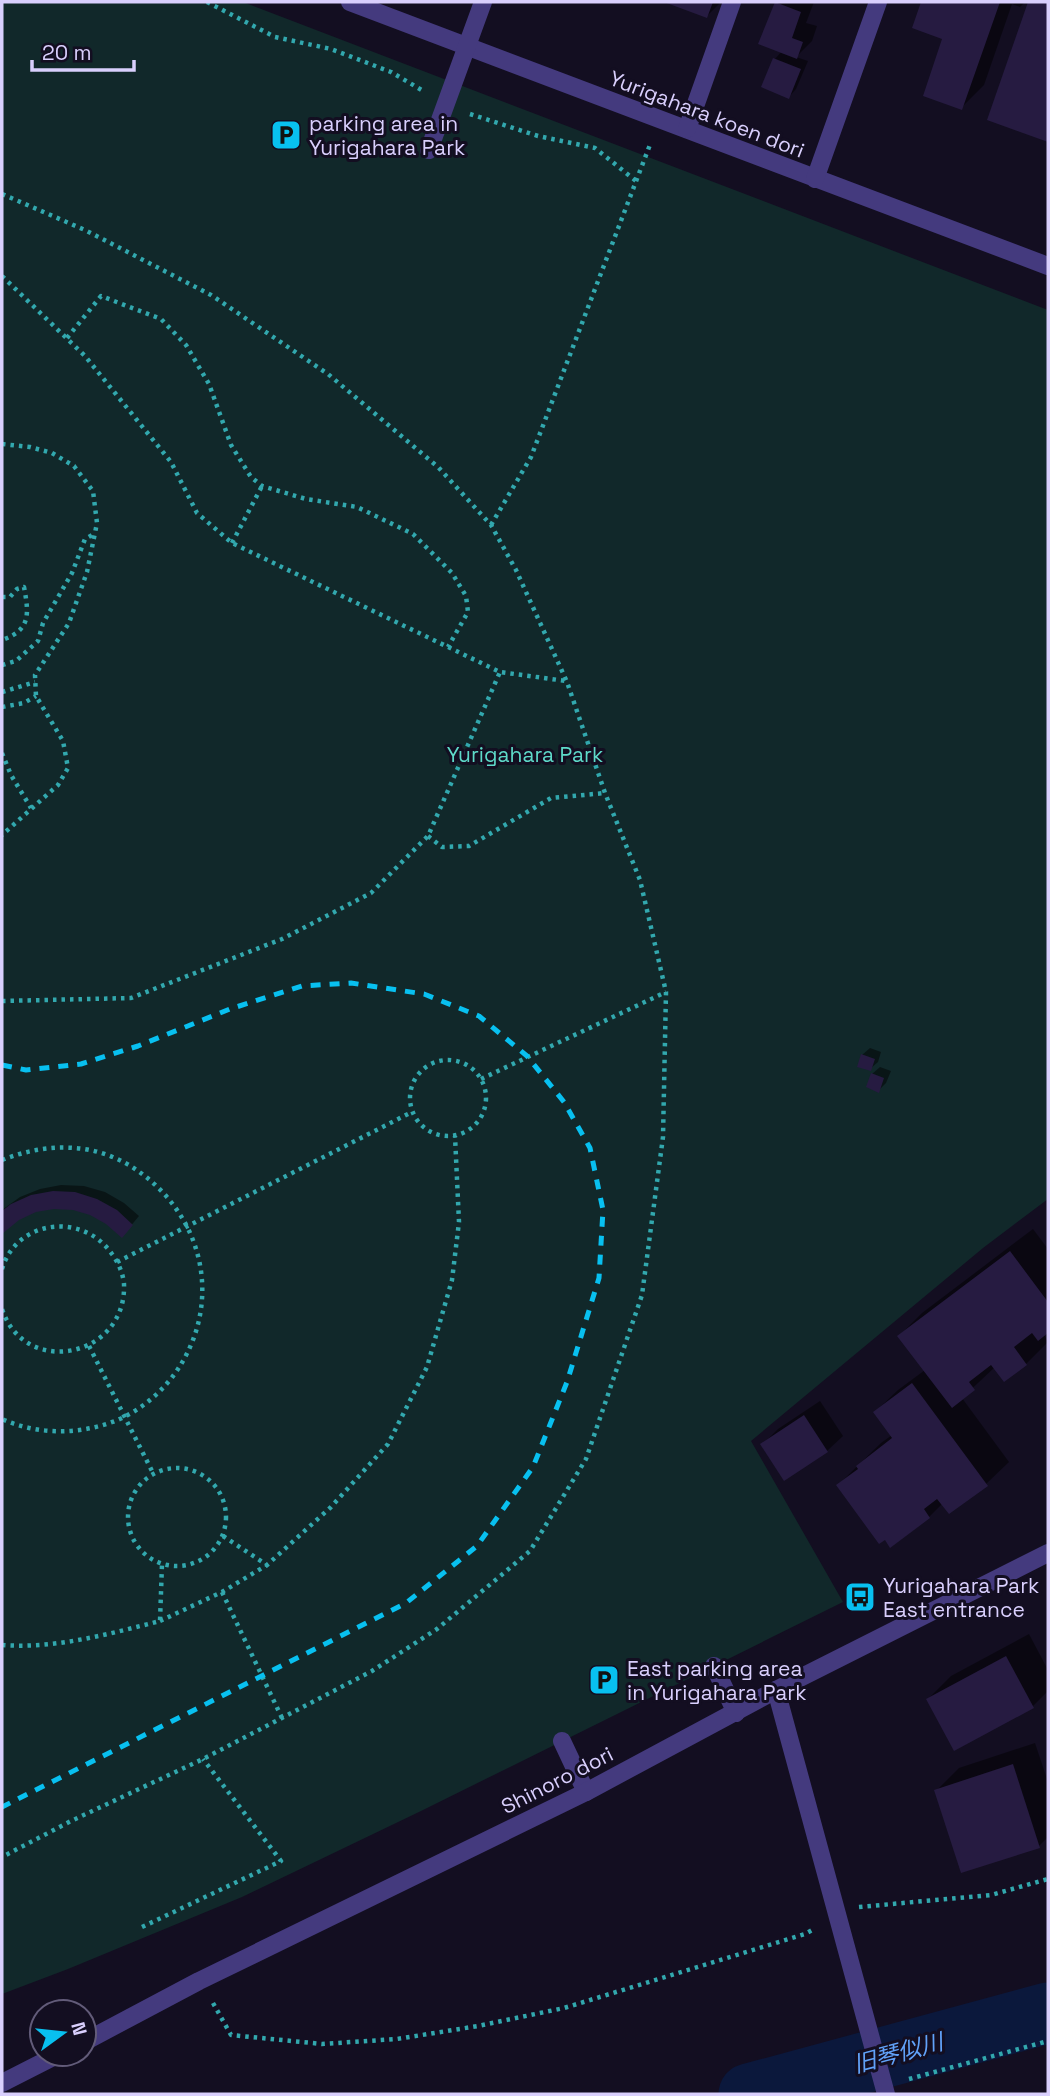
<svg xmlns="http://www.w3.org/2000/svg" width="1050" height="2096" viewBox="0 0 1050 2096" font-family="'Space Grotesk','Noto Sans JP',sans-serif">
<rect width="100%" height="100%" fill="#130e21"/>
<polygon fill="#11282a" points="2,2 243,2 1048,310 1048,1199 983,1248 751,1441 843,1602 421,1811 242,1897 68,1969 2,1994"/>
<g fill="#0007">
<polygon points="668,2 721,2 707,16"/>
<polygon points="777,2 814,2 806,23 817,26 812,41 796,57 808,61 796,89 789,97 775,59 782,51"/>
<polygon points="923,2 1025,2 1020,7 1012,4 984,85 961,108 944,38 914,27"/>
<polygon points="1030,2 1048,2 1048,140 989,119"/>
<polygon points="870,1048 881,1052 878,1062 870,1069 862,1055"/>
<polygon points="880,1067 891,1071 886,1083 879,1090 872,1074"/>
<polygon points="61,1185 84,1186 105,1192 124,1203 139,1216 129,1228 107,1223 91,1214 73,1208 54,1208 36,1211 19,1218 2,1233 2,1210 20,1197 40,1189"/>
<polygon points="1033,1229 1048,1249 1048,1330 1044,1334 1048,1342 1026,1364 1005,1380 995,1367 962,1398 1009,1462 986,1484 943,1503 929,1517 838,1485 881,1443 892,1435 875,1412 898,1390 925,1370 899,1336 922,1313"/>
<polygon points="820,1401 843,1436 827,1451 763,1444 778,1429"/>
<polygon points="1029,1634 1048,1670 1048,1691 1033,1706 928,1699 951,1676"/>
<polygon points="1035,1743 1048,1782 1048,1837 1039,1846 936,1791 959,1768"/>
</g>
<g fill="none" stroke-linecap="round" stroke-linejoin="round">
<polyline stroke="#0b183c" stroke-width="61" points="749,2094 1048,2013"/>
</g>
<g fill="#261b41">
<polygon points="664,2 713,2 707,18"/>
<polygon points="775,2 801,12 792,38 803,42 797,59 758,44"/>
<polygon points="921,2 1000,2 962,110 923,96 942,39 912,28"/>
<polygon points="1028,2 1048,2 1048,142 987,120"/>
<polygon points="773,58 801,69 789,99 761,87"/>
<polygon points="861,1054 875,1059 871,1071 857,1067"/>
<polygon points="871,1073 884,1078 879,1093 866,1087"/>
<polygon points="53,1191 75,1192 97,1199 117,1210 133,1225 122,1238 106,1224 90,1215 73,1210 54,1209 36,1212 19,1220 2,1234 2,1211 11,1204 31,1195"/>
<polygon points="1010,1251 1048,1302 1048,1333 1038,1341 1032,1333 1014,1347 1027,1365 1004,1382 991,1365 969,1382 975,1390 952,1408 897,1336"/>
<polygon points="912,1383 988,1486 949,1514 937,1499 924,1509 930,1518 890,1548 885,1540 879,1544 836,1485 858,1469 856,1466 892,1438 873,1412"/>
<polygon points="804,1415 828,1452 784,1481 760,1444"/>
<polygon points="1006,1656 1034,1708 954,1751 926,1699"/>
<polygon points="1013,1764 1040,1848 961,1873 934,1790"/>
</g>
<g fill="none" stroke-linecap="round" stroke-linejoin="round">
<g stroke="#32a8ae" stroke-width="4.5" stroke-dasharray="3.5 5" stroke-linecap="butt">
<polyline points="207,2 275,37 331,49 391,72 425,92"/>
<polyline points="470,114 538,136 595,148 636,181"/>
<polyline points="2,194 85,230 211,295 328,374 438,467 491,525 516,570 567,682 605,793 640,880 666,992 663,1137 642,1295 586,1459 530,1551 437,1629 372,1671 203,1759 71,1821 2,1857"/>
<polyline points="2,276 85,356 171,462 197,513 232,543 500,672 566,681"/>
<polyline points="67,338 101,296 161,319 186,345 209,384 231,445 251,477 262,486 306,499 357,507 413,534 452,573 466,596 468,612 448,647"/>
<polyline points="2,444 30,447 52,453 74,466 93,491 97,523 87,572 69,623 35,675 36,696 63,741 68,768 58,785 2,835"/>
<polyline points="491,525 531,457 651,142"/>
<polyline points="232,543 262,486"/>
<path d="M 2,597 L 10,597 L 17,589 L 24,587 C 29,614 31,630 2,640"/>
<polyline points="2,665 16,661 38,641 43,623 72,573 85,539 94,534"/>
<polyline points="2,692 35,682"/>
<polyline points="2,707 24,703 36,696"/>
<polyline points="2,753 11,775 31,808"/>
<polyline points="428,836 442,847 469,846 551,798 605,793"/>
<polyline points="2,1001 131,998 282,939 371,893 428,836 500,672"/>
<circle cx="448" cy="1098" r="38"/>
<polyline points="481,1079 666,992"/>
<path d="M 2,1160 C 25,1151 49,1146 74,1148 C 96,1149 120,1158 138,1171 C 205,1218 223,1304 176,1372 C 161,1393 140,1411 115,1421 C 78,1435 38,1435 2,1419"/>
<polyline points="117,1262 412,1112"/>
<path d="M 2,1269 C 17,1219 83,1212 112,1254 C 118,1262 123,1273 124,1284 C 127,1357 25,1379 2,1309"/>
<polyline points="89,1346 153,1473"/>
<circle cx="177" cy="1517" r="49"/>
<polyline points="223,1536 267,1565 331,1507 388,1444 427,1367 452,1280 459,1222 455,1136"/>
<polyline points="222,1592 282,1718"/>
<polyline points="160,1621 222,1592 267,1565"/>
<path d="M 2,1645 C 55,1649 109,1634 160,1621 L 162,1564"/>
<polyline points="859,1907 991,1895 1048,1879"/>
<polyline points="142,1927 281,1861 203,1759"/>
<polyline points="213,2003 231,2035 322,2044 397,2039 478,2026 564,2008 805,1934 814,1929"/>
<polyline points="909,2079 1048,2041"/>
</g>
<g stroke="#443a7e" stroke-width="18">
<polyline points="350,2 1048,266"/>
<polyline points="687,129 732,2"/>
<polyline points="429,150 483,2"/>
<polyline points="815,179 878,2"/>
<polyline points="714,1666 736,1713"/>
<polyline points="776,1690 886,2094"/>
<polyline points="562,1741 586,1792"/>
<polyline points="84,2042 199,1981 586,1792 776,1690 1048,1553"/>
<polyline points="2,2083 59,2054"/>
</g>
<polyline stroke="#08c0f0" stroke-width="5" stroke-dasharray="10 9" stroke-linecap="butt" points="2,1065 26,1070 81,1064 138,1046 230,1009 302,986 351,983 424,994 479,1016 527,1056 564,1102 590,1148 603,1210 599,1278 567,1382 533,1467 477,1546 406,1603 2,1807"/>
</g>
<defs>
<g id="parking-square" transform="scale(1.575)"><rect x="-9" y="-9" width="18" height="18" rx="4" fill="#08c0f0" stroke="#130e21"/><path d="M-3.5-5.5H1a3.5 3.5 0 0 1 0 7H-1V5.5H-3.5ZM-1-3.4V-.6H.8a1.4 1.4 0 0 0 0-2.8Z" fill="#111"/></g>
<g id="bus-square" transform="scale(1.575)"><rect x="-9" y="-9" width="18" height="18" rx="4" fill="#08c0f0" stroke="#130e21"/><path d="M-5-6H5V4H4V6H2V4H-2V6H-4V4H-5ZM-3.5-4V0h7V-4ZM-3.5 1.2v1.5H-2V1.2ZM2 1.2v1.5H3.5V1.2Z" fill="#111"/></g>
</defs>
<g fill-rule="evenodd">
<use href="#parking-square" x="286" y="135"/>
<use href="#bus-square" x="860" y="1597"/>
<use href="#parking-square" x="604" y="1680"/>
</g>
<g text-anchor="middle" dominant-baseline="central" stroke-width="6" stroke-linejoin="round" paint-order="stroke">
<g font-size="21" fill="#d9cffd" stroke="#130e21">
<text transform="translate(707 114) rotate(21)">Yurigahara koen dori</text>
<text transform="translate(557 1780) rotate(-27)">Shinoro dori</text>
</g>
<g font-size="21" fill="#d9cffd" stroke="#130e21" text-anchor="start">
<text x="309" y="123">parking area in<tspan x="309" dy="24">Yurigahara Park</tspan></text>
<text x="883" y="1585">Yurigahara Park<tspan x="883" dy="24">East entrance</tspan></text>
<text x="627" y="1668">East parking area<tspan x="627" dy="24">in Yurigahara Park</tspan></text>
</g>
<g font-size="21" fill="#5edac9" stroke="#130e21">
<text x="525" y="754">Yurigahara Park</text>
</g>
<g font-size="23" font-style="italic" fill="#61a2f9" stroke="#130e21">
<text transform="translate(898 2053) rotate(-15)">旧琴似川</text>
</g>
</g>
<rect width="1050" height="2096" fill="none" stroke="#d9cffd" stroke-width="7"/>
<g transform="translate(63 2033) rotate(75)"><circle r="33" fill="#130e21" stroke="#625b79" stroke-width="2"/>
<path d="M0-5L12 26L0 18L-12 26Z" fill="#08c0f0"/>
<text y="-10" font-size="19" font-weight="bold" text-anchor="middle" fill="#d9cffd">N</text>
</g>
<path d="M32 60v10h102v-10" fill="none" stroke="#d9cffd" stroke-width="3.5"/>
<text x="42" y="60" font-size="21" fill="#d9cffd" stroke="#130e21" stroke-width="5" paint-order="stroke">20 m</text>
</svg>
